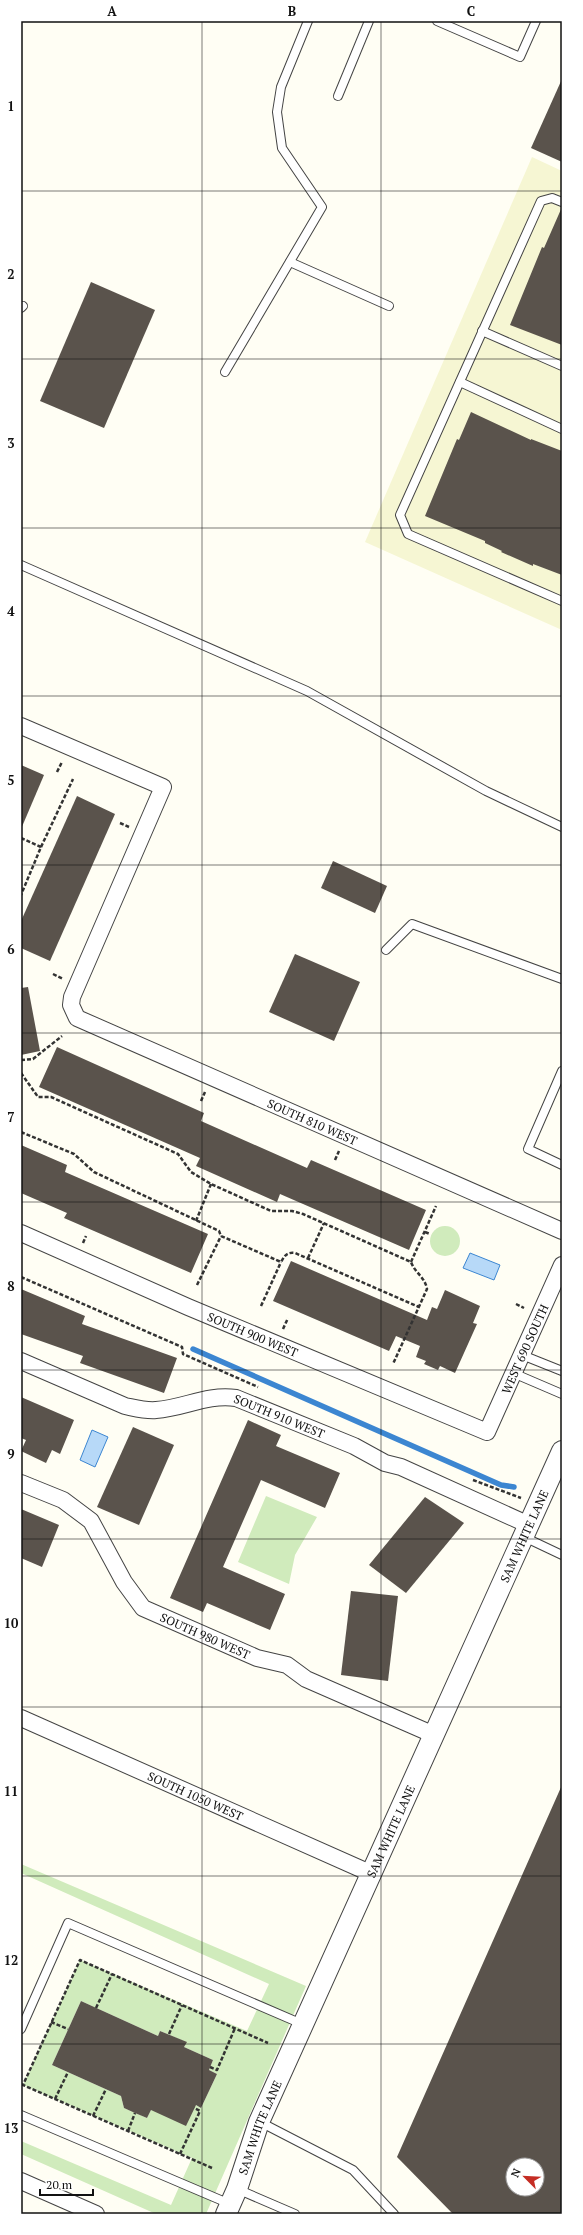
<svg xmlns="http://www.w3.org/2000/svg" width="583" height="2235" viewBox="0 0 583 2235" font-family="'PT Serif',serif">
<rect width="100%" height="100%" fill="#fffef4"/>
<polygon fill="#f6f6d3" points="532,157 562,171 562,630 365,542"/>
<g fill="#d0ebbc" fill-rule="evenodd">
<circle cx="445" cy="1241" r="15"/>
<polygon points="266,1496 317,1517 295,1555 289,1584 238,1562"/>
<path d="M 21,1864 L 306,1986 L 206,2214 L 156,2214 L 21,2154 L 21,2141 L 171,2205 L 192,2158 L 23,2085 L 80,1960 L 247,2031 L 269,1984 L 21,1873 ZM 81,2001 L 158,2036 L 160,2031 L 186,2042 L 184,2047 L 213,2060 L 209,2070 L 217,2074 L 201,2108 L 196,2105 L 151,2110 L 147,2118 L 124,2108 L 121,2096 L 52,2065 Z"/>
</g>
<g fill="#b7d9f8" stroke="#3c86d1">
<polygon points="470,1253 500,1265 494,1280 463,1268"/>
<polygon points="92,1430 108,1437 95,1467 80,1460"/>
</g>
<g fill="none" stroke-linecap="round" stroke-linejoin="round">
<polyline stroke="#3c86d1" stroke-width="5.5" points="193,1349 501,1485 514,1487"/>
</g>
<g fill="#5a534c" fill-rule="evenodd">
<polygon points="562,79 562,162 531,148"/>
<polygon points="562,207 562,345 510,325 542,247 544,248"/>
<polygon points="91,282 155,310 104,428 40,401"/>
<polygon points="471,412 531,440 531,439 562,451 562,575 533,564 533,566 501,552 502,551 485,543 485,541 425,516 457,439 459,440"/>
<polygon points="21,765 44,775 21,829"/>
<polygon points="77,796 115,814 50,961 21,948 21,921"/>
<polygon points="333,861 387,886 375,913 321,888"/>
<polygon points="295,954 360,982 334,1041 269,1012"/>
<polygon points="28,987 40,1051 21,1055 21,988"/>
<polygon points="57,1047 204,1113 201,1121 307,1168 311,1160 426,1210 409,1250 280,1194 277,1202 196,1166 200,1158 39,1087"/>
<polygon points="21,1145 67,1165 65,1172 208,1234 191,1273 64,1218 67,1213 21,1193"/>
<polygon points="291,1261 427,1320 432,1307 437,1309 445,1290 480,1306 473,1323 477,1324 455,1373 440,1366 438,1370 424,1364 426,1361 416,1357 420,1346 396,1336 389,1351 273,1301"/>
<polygon points="21,1289 85,1316 82,1324 177,1358 164,1393 80,1363 83,1356 21,1334"/>
<polygon points="21,1397 74,1420 60,1454 52,1450 46,1463 21,1451 26,1440 21,1438"/>
<polygon points="248,1420 281,1435 276,1446 340,1473 325,1508 261,1480 223,1567 285,1594 270,1630 207,1603 203,1612 170,1598"/>
<polygon points="133,1427 174,1445 139,1525 97,1507"/>
<polygon points="425,1497 464,1523 406,1593 369,1565"/>
<polygon points="21,1509 59,1525 42,1567 21,1558"/>
<polygon points="351,1591 398,1596 388,1681 341,1675"/>
<path d="M 562,1785 L 562,2214 L 453,2214 L 397,2157 ZM 513,2165 L 537,2165 L 537,2189 L 513,2189 Z"/>
<polygon points="81,2001 158,2036 160,2031 187,2042 184,2047 213,2060 209,2070 217,2074 201,2108 196,2105 186,2126 151,2110 147,2118 135,2113 124,2108 121,2096 52,2065"/>
</g>
<g fill="none" stroke-linecap="round" stroke-linejoin="round">
<g stroke="#444" stroke-width="10">
<g id="service">
<polyline points="437,21 520,57 536,21"/>
<polyline points="338,96 369,21"/>
<polyline points="562,202 552,198 541,201 400,515 408,534 562,601"/>
<polyline points="290,262 389,306"/>
<polyline points="21,308 23,306"/>
<polyline points="482,331 562,366"/>
<polyline points="225,372 322,207 282,148 277,112 281,87 308,21"/>
<polyline points="460,382 562,429"/>
<polyline points="21,565 307,691 486,791 562,827"/>
<polyline points="386,950 412,924 562,979"/>
<polyline points="562,1071 528,1149 562,1165"/>
<polyline points="522,1355 562,1371"/>
<polyline points="513,1373 562,1394"/>
<polyline points="524,1537 562,1555"/>
<polyline points="21,2029 68,1923 302,2024"/>
<polyline points="21,2115 230,2204"/>
<polyline points="260,2122 353,2170 394,2214"/>
<polyline points="237,2189 295,2214"/>
</g>
</g>
<g stroke="#444" stroke-width="18">
<g id="minor">
<path id="s1" d="M 21,726 L 163,787 L 72,997 L 71,1005 L 77,1018 L 562,1231"/>
<path id="s2" d="M 21,1233 L 188,1307 L 487,1432 L 562,1265"/>
<path id="s3" d="M 21,1361 L 125,1406 C 135,1408 146,1411 156,1410 C 185,1408 206,1394 236,1398 L 354,1446 L 385,1463 L 401,1467 L 529,1525"/>
<path id="s4" d="M 21,1483 L 63,1500 L 91,1521 L 124,1582 L 143,1608 L 257,1658 L 287,1665 L 306,1679 L 432,1734"/>
<path id="s5" d="M 21,1718 L 370,1873"/>
<polyline points="21,2181 96,2214"/>
</g>
</g>
<g stroke="#444" stroke-width="22">
<g id="tertiary">
<path id="s6" d="M 226,2214 L 237,2189 L 259,2122 L 562,1451"/>
</g>
</g>
<g stroke="#333" stroke-width="2.5" stroke-dasharray="4 2" stroke-linecap="butt">
<polyline points="57,772 62,762"/>
<polyline points="120,823 129,827"/>
<polyline points="21,838 41,847 21,895"/>
<polyline points="41,847 73,779"/>
<polyline points="53,974 63,979"/>
<polyline points="21,1060 33,1059 62,1036"/>
<path d="M 21,1073 L 38,1097 L 51,1097 L 178,1154 L 191,1172 L 211,1184 L 271,1211 L 292,1211 L 303,1214 L 411,1262 C 415,1273 425,1277 427,1289 L 393,1364"/>
<polyline points="201,1101 205,1092"/>
<path d="M 21,1132 L 74,1154 L 94,1172 L 219,1231 L 221,1236 L 281,1262 C 285,1255 287,1252 295,1253 L 419,1307"/>
<polyline points="335,1160 339,1151"/>
<polyline points="196,1221 211,1184"/>
<polyline points="425,1232 430,1234"/>
<polyline points="83,1243 86,1236"/>
<polyline points="308,1258 324,1223"/>
<polyline points="411,1262 436,1206"/>
<polyline points="21,1277 182,1347 183,1354 258,1387"/>
<polyline points="197,1285 221,1236"/>
<polyline points="516,1304 524,1308"/>
<polyline points="261,1306 281,1262"/>
<polyline points="283,1329 288,1318"/>
<polyline points="473,1480 521,1498"/>
<polyline points="96,2008 112,1974"/>
<polyline points="51,2022 68,2029"/>
<polyline points="169,2034 182,2005"/>
<polyline points="210,2067 217,2070 235,2028"/>
<polyline points="55,2099 68,2072"/>
<polyline points="93,2116 106,2089"/>
<polyline points="128,2131 135,2113"/>
<polyline points="180,2154 200,2111 194,2108"/>
<polyline points="212,2168 23,2085 80,1960 268,2043"/>
</g>
<use href="#service" stroke="#fff" stroke-width="8"/>
<use href="#minor" stroke="#fff" stroke-width="16"/>
<use href="#tertiary" stroke="#fff" stroke-width="20"/>
</g>
<path fill="none" stroke="#111" stroke-width="1" stroke-opacity="0.55" d="M 202,21 L 202,2214M 381,21 L 381,2214M 21,191 L 562,191M 21,359 L 562,359M 21,528 L 562,528M 21,696 L 562,696M 21,865 L 562,865M 21,1033 L 562,1033M 21,1202 L 562,1202M 21,1370 L 562,1370M 21,1539 L 562,1539M 21,1707 L 562,1707M 21,1876 L 562,1876M 21,2044 L 562,2044"/>
<g text-anchor="middle" dominant-baseline="central" stroke-width="4" stroke-linejoin="round" paint-order="stroke">
<g font-size="12" fill="#111" stroke="#fff">
<text stroke="none"><textPath href="#s1" startOffset="663">SOUTH 810 WEST</textPath></text>
<text stroke="none"><textPath href="#s2" startOffset="253">SOUTH 900 WEST</textPath></text>
<text stroke="none"><textPath href="#s2" startOffset="598">WEST 690 SOUTH</textPath></text>
<text stroke="none"><textPath href="#s3" startOffset="273">SOUTH 910 WEST</textPath></text>
<text stroke="none"><textPath href="#s6" startOffset="741">SAM WHITE LANE</textPath></text>
<text stroke="none"><textPath href="#s4" startOffset="250">SOUTH 980 WEST</textPath></text>
<text stroke="none"><textPath href="#s5" startOffset="191">SOUTH 1050 WEST</textPath></text>
<text stroke="none"><textPath href="#s6" startOffset="417">SAM WHITE LANE</textPath></text>
<text stroke="none"><textPath href="#s6" startOffset="93">SAM WHITE LANE</textPath></text>
</g>
</g>
<rect width="583" height="2235" fill="none" stroke="#ffffff" stroke-width="44"/>
<g transform="translate(525 2177) rotate(294)"><circle r="19" fill="#ffffff" stroke="#a0a0a0"/>
<path d="M0-3L7 15L0 10L-7 15Z" fill="#c52d24"/>
<text y="-6" font-size="11" font-weight="bold" text-anchor="middle" fill="#111111">N</text>
</g>
<path d="M40 2189v6h53v-6" fill="none" stroke="#111111" stroke-width="2"/>
<text x="46" y="2189" font-size="12" fill="#111111" stroke="#ffffff" stroke-width="3" paint-order="stroke">20 m</text>
<rect x="22" y="22" width="539" height="2191" fill="none" stroke="#111" stroke-width="1.5"/>
<g font-size="13" text-anchor="middle" font-weight="bold" fill="#111">
<text x="112" y="16">A</text>
<text x="292" y="16">B</text>
<text x="471" y="16">C</text>
<text x="11" y="111">1</text>
<text x="11" y="279">2</text>
<text x="11" y="448">3</text>
<text x="11" y="616">4</text>
<text x="11" y="785">5</text>
<text x="11" y="954">6</text>
<text x="11" y="1122">7</text>
<text x="11" y="1291">8</text>
<text x="11" y="1459">9</text>
<text x="11" y="1628">10</text>
<text x="11" y="1796">11</text>
<text x="11" y="1965">12</text>
<text x="11" y="2133">13</text>
</g>
</svg>
